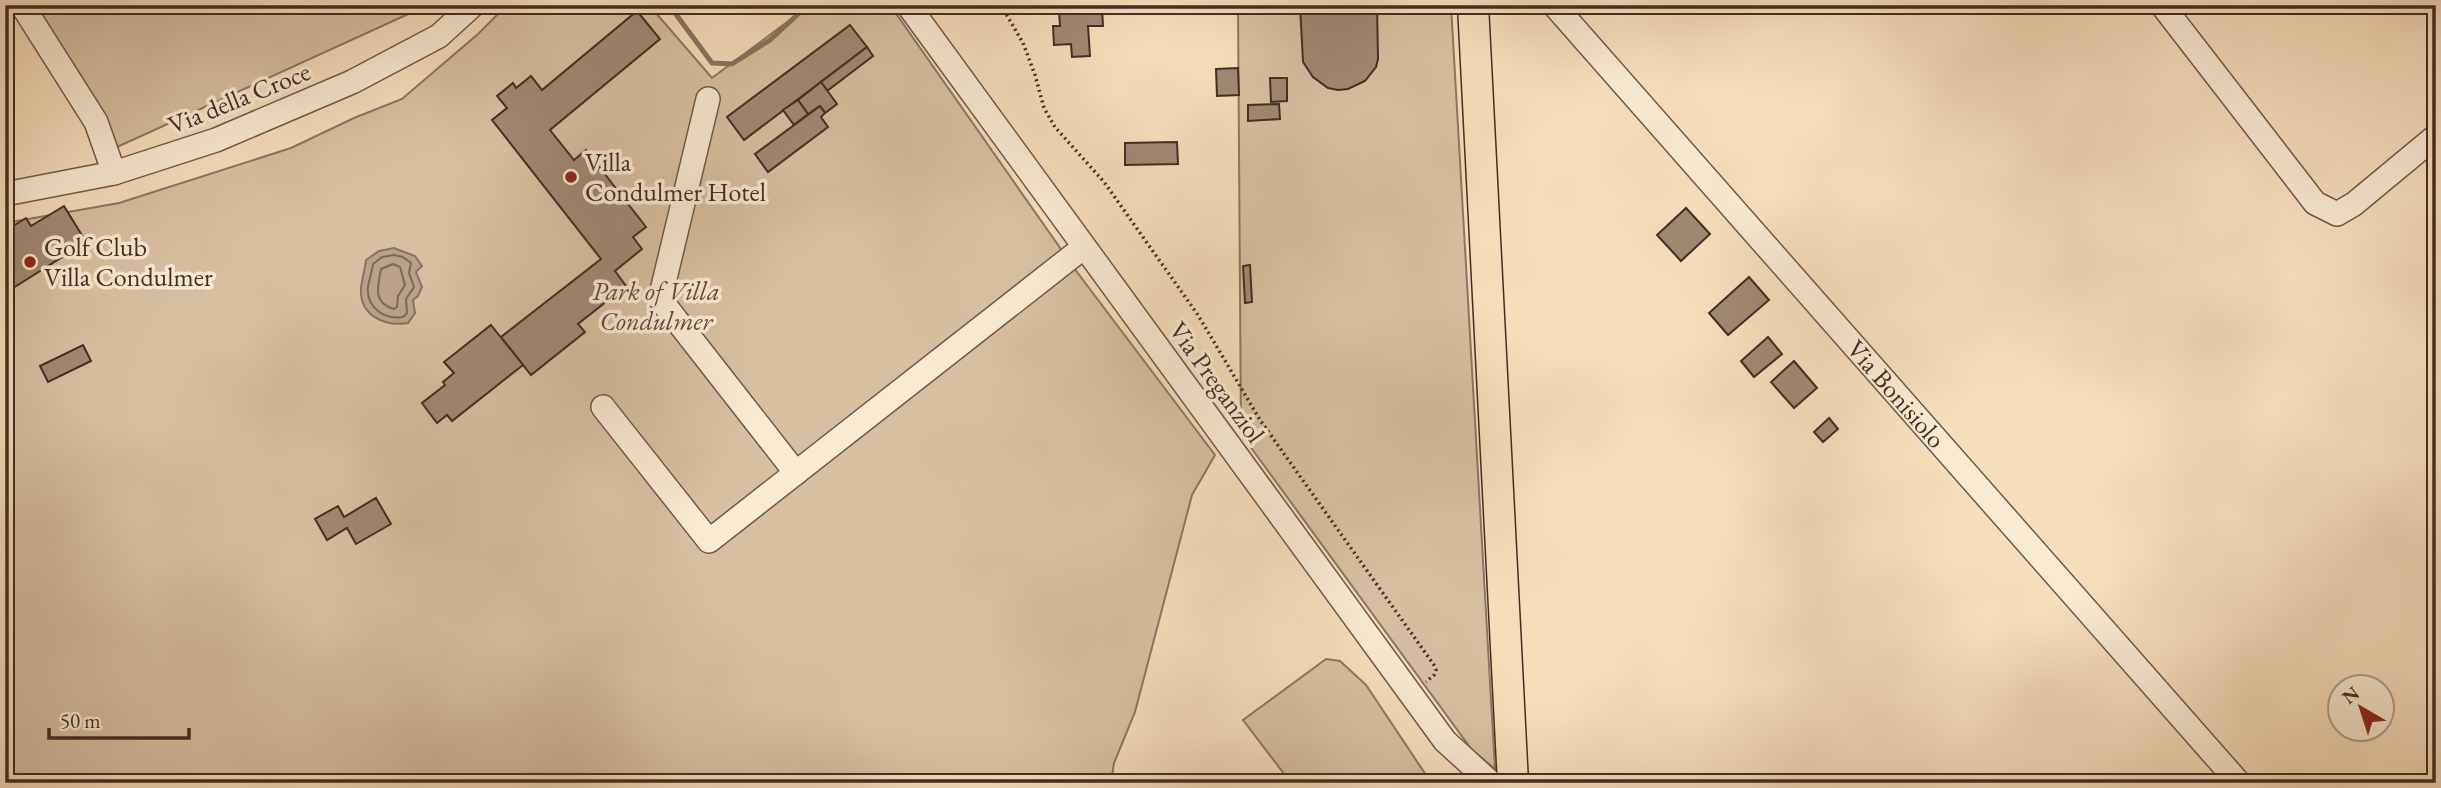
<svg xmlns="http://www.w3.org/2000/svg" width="2441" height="788" viewBox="0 0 2441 788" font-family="'EB Garamond',serif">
<rect width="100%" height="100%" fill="#f6debc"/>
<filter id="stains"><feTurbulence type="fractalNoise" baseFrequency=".00286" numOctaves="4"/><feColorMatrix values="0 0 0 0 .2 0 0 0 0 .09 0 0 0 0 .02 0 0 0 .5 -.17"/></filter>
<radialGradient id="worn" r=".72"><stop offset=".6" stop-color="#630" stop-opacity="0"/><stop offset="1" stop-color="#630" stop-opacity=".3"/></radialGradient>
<g fill="#d7c0a2" stroke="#8c7664" stroke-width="2">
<polygon points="22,5 428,5 115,148"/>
<polygon points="507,5 649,5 712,78 810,5 890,5 1077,272 1215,455 1192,495 1135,712 1114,763 1111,783 5,783 5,223 119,203 291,148 354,118 402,99 478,34"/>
<polygon points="1238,5 1451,5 1495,769 1472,750 1241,434"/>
<polygon points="1326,659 1340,661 1366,685 1428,778 1426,783 1291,783 1243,720"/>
</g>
<path fill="#b9a289" stroke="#897361" stroke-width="2" d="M 394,248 L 415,256 L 422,266 L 416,272 L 422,287 L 418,296 L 413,300 L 415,313 L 408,323 C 384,327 359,315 361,288 C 362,279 365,269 366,260 L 379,251 Z"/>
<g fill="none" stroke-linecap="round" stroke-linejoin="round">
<g stroke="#7e6857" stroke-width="2">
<path d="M 394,255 L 403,257 L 411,263 L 409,273 L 414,287 L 406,299 L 407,313 L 403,317 C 385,320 366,308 368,287 C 369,280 372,272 373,264 L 382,257 Z"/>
<path d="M 393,264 L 400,267 L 405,285 L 398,296 L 397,307 L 394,309 C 372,303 378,286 381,269 Z"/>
</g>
<polyline stroke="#897361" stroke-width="5" points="669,5 712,63 732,64 770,40 808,5"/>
</g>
<g fill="#a08974" stroke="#422d25" stroke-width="2">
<polygon points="1055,5 1106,5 1102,7 1103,26 1088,26 1090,56 1072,57 1071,44 1054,45 1053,26 1060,26 1059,11 1055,11"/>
<polygon points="1300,5 1377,5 1378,59 1376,67 1365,81 1348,89 1338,90 1328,88 1313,77 1303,62"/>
<polygon points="637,11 660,39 550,130 574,160 586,150 646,227 633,237 642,249 615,271 626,286 578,324 585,332 531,375 501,337 601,259 492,120 507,108 497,96 513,83 516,88 531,76 542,90"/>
<polygon points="850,25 867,47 744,140 727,117"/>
<polygon points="867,47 873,56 827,91 821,82"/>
<polygon points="1238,68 1239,95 1217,96 1216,69"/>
<polygon points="1270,78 1287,78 1287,101 1271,102"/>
<polygon points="821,82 837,104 825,113 820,106 808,114 798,100"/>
<polygon points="798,100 808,114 794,125 783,110"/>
<polygon points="1279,104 1280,119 1248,121 1248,105"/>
<polygon points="820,106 825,113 821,117 828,127 768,172 755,154"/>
<polygon points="1177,142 1178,164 1125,165 1125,143"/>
<polygon points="64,206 86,242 10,290 5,283 5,231 26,218 31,226"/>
<polygon points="1686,208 1710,234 1681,261 1657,235"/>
<polygon points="1250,265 1252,302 1245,303 1243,266"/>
<polygon points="1749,277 1769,300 1728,335 1709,313"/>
<polygon points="491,325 523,365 452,421 447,415 437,423 422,403 445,385 443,382 454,373 444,362"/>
<polygon points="1768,337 1782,354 1754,377 1741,361"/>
<polygon points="83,345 91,361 48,382 40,366"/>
<polygon points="1794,361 1817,388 1794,408 1771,382"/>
<polygon points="1829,418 1838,429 1823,442 1814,432"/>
<polygon points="376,498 391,524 356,544 347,528 327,540 315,519 338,506 344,517"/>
</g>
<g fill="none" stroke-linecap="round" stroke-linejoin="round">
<g stroke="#6f594b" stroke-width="26">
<g id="minor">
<polyline points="22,5 96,122 114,173"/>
<polyline points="908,5 1445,741 1491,783"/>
<path id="s1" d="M 1554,5 L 2239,783"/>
<polyline points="2162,5 2315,203 2337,214 2354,204 2436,136"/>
<polyline points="708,99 660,299 796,473"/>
<polyline points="5,194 114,173 216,140 352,82 439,36 473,5"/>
<polyline points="603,407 709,541 1084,247"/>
</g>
</g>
<g stroke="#422d25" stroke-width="33">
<polyline id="major" points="1473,5 1513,783"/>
</g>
<polyline stroke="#422d25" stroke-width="3.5" stroke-dasharray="2 3.5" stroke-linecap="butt" points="1001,5 1023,43 1035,75 1044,108 1055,127 1104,182 1198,315 1260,420 1434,665 1436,670 1434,675 1426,682"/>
<use href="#minor" stroke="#f9ead3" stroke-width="23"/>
<use href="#major" stroke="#f6debc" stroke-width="30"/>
</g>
<g fill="#8f2418" stroke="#f9ead3" stroke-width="2.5">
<circle cx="571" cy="177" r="7"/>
<circle cx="30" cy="262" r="7"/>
</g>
<g text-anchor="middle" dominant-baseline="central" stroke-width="7" stroke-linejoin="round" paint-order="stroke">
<g font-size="26" fill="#422d25" stroke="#f9ead3">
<text transform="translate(239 98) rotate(-22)">Via della Croce</text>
<text transform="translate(1217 382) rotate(54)">Via Preganziol</text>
<text stroke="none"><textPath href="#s1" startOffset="518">Via Bonisiolo</textPath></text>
</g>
<g font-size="26" fill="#422d25" stroke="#f9ead3" text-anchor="start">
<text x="585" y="162">Villa<tspan x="585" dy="30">Condulmer Hotel</tspan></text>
<text x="44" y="247">Golf Club<tspan x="44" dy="30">Villa Condulmer</tspan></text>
</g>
<g font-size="26" font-style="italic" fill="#604a3e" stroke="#f9ead3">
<text x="656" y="291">Park of Villa<tspan x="656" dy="30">Condulmer</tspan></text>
</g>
</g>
<rect width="2441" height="788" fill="none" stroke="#f6debc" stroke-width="28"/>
<rect x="7" y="7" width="2427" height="774" fill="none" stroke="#422d25" stroke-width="3.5"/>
<rect x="14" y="14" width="2413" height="760" fill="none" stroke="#422d25" stroke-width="2"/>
<g transform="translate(2361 708) rotate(321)"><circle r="33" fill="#f9ead3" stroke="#b09e8d" stroke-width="2"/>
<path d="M0-5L12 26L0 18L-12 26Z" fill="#8f2418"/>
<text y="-10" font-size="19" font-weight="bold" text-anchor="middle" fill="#422d25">N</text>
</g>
<path d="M49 728v10h140v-10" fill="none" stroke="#422d25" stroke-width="3.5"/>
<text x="60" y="728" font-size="21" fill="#422d25" stroke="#f9ead3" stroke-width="5" paint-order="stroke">50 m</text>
<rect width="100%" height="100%" filter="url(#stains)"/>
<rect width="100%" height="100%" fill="url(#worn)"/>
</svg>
